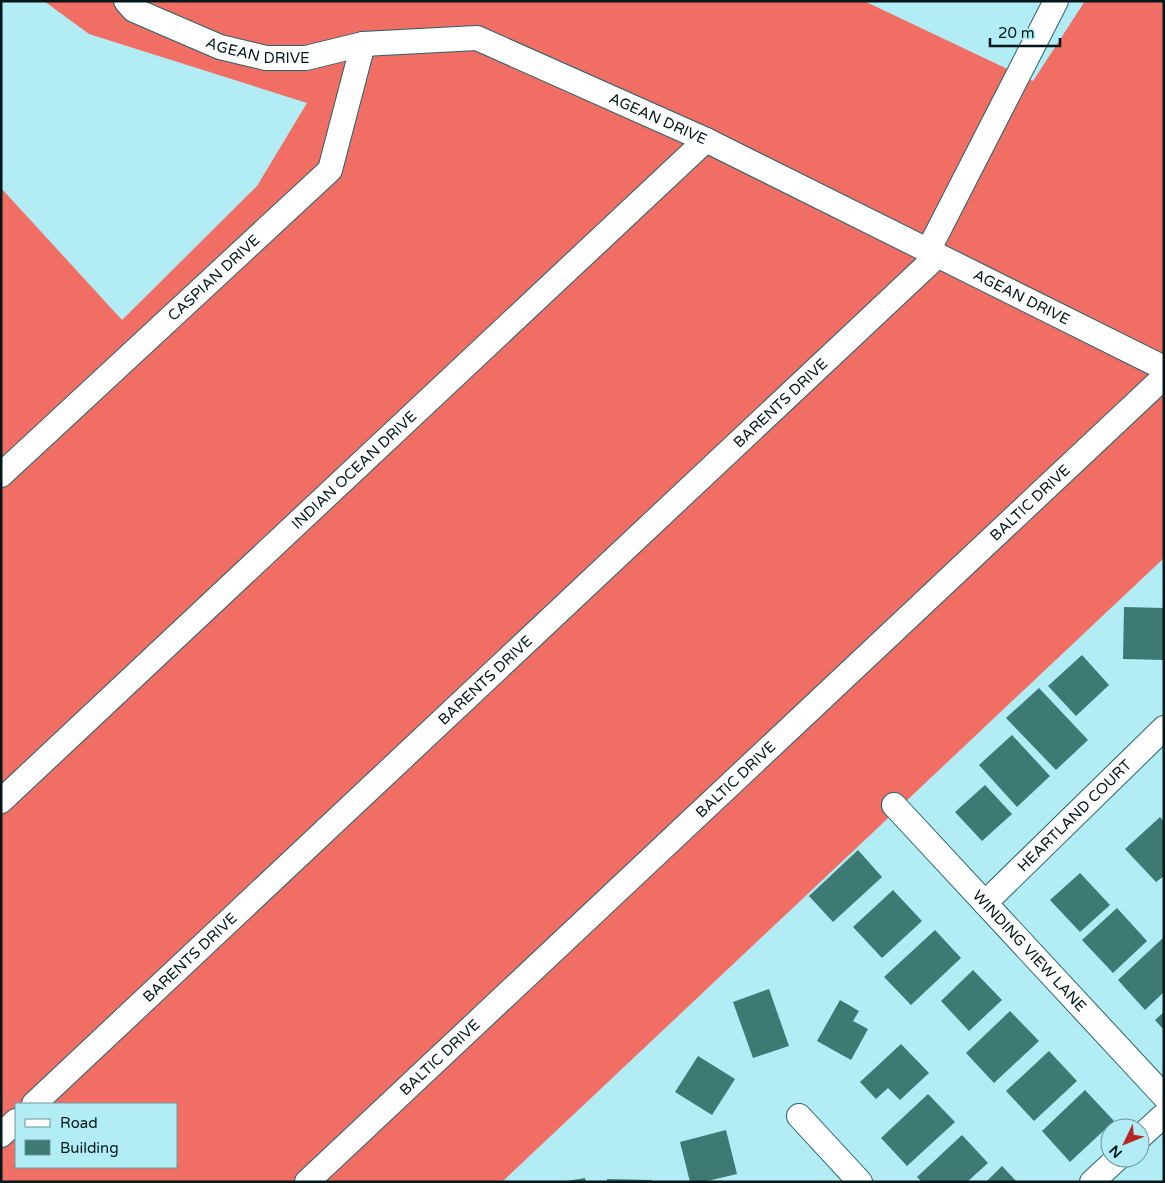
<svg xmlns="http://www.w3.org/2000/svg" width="1165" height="1183" viewBox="0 0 1165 1183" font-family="'Varela Round',sans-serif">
<rect width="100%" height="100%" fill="#b2edf5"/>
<path fill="#f06e64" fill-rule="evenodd" d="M 44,1 L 864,1 L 1033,81 L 1085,1 L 1164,1 L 1164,558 L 502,1182 L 1,1182 L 1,188 L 122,320 L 257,186 L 307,103 L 89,34 ZM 16,1104 L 176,1104 L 176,1167 L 16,1167 Z"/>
<g fill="#3c7a73">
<polygon points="1124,607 1164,608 1164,660 1123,659"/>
<polygon points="1082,655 1109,685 1076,716 1048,686"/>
<polygon points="1039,688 1088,740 1056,770 1006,718"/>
<polygon points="1012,735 1050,776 1017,807 979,765"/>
<polygon points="985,785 1012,814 982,841 955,812"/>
<polygon points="1160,817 1164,822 1164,876 1156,882 1125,849"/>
<polygon points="858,850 882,877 833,922 809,896"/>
<polygon points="1080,873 1110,905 1080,932 1050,900"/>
<polygon points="893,890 922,921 882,958 853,927"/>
<polygon points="1117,908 1147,941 1113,973 1082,940"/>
<polygon points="935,930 961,958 911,1005 884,977"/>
<polygon points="1164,937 1164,992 1145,1010 1118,980"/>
<polygon points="973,970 1002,1000 969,1031 941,1001"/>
<polygon points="769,989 789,1046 753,1058 733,1002"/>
<polygon points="840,1000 859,1011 853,1021 868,1029 851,1060 817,1041"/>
<polygon points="1010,1011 1039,1041 994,1083 966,1053"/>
<polygon points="1164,1012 1164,1030 1155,1020"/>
<polygon points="901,1044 929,1073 900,1100 888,1088 876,1099 860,1082"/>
<polygon points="1049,1051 1077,1081 1034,1121 1006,1091"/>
<polygon points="698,1056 735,1079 712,1115 675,1092"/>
<polygon points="1085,1090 1114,1121 1070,1162 1042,1131"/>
<polygon points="928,1094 955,1122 907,1166 881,1138"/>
<polygon points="726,1130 737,1174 703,1182 690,1182 680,1142"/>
<polygon points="962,1135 988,1163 967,1182 922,1182 917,1177"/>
<polygon points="1002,1166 1017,1182 986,1182"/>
<polygon points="585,1178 586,1182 567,1182 567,1181"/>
<polygon points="607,1179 652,1180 652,1182 607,1182"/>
</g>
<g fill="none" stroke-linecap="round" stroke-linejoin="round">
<g stroke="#286269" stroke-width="26">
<g id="minor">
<path id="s1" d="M 126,1 L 134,10 L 220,47 L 266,58 L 306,58 L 363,44 L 477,38 L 706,140 L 1164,368"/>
<polyline points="928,251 1056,1"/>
<path id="s2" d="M 1,475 L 330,170 L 363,44"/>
<path id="s3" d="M 1,801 L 706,140"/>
<path id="s4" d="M 894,805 L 1164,1096"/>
<path id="s5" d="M 985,903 L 1164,728"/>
<path id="s6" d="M 34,1104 L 937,256"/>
<polyline points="799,1116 860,1182"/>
<polyline points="1,1135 16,1121"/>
<polyline points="1140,1137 1164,1115"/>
<path id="s7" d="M 307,1182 L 1164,377"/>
<polyline points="1092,1182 1118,1158"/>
</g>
</g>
<use href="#minor" stroke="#fff" stroke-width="24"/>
</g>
<g text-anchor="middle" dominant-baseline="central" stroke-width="4" stroke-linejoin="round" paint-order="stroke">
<g font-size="15" fill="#01171a" stroke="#b2edf5">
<text stroke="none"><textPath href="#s1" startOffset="144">AGEAN DRIVE</textPath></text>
<text stroke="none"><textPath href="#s1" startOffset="564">AGEAN DRIVE</textPath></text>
<text stroke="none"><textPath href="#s2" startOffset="290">CASPIAN DRIVE</textPath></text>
<text stroke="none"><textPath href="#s1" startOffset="969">AGEAN DRIVE</textPath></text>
<text stroke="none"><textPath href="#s6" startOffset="1024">BARENTS DRIVE</textPath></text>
<text stroke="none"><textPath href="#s3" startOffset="484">INDIAN OCEAN DRIVE</textPath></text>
<text stroke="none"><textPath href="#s7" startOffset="992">BALTIC DRIVE</textPath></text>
<text stroke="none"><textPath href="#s6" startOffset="619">BARENTS DRIVE</textPath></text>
<text stroke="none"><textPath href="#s7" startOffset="588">BALTIC DRIVE</textPath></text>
<text stroke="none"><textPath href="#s5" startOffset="125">HEARTLAND COURT</textPath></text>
<text stroke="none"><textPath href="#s4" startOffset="199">WINDING VIEW LANE</textPath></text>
<text stroke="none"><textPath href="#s6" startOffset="214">BARENTS DRIVE</textPath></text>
<text stroke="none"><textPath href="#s7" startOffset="182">BALTIC DRIVE</textPath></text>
</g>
</g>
<rect width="1165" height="1183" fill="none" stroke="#01171a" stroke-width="5"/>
<rect x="15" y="1103" width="162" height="65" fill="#b2edf5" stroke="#6b979d"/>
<rect x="25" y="1119" width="25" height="8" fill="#ffffff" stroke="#6b979d"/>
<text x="60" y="1128" font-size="15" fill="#01171a">Road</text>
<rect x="25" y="1140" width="25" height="15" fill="#3c7a73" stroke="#6b979d"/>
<text x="60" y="1153" font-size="15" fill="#01171a">Building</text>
<g transform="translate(1125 1143) rotate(227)"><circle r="24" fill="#b2edf5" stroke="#6b979d"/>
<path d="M0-4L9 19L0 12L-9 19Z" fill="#b62728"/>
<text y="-8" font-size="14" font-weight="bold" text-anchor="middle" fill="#01171a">N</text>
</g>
<path d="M990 38v8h70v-8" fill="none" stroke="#01171a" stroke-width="2.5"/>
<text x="998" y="38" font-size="15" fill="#01171a" stroke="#b2edf5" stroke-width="4" paint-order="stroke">20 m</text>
</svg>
